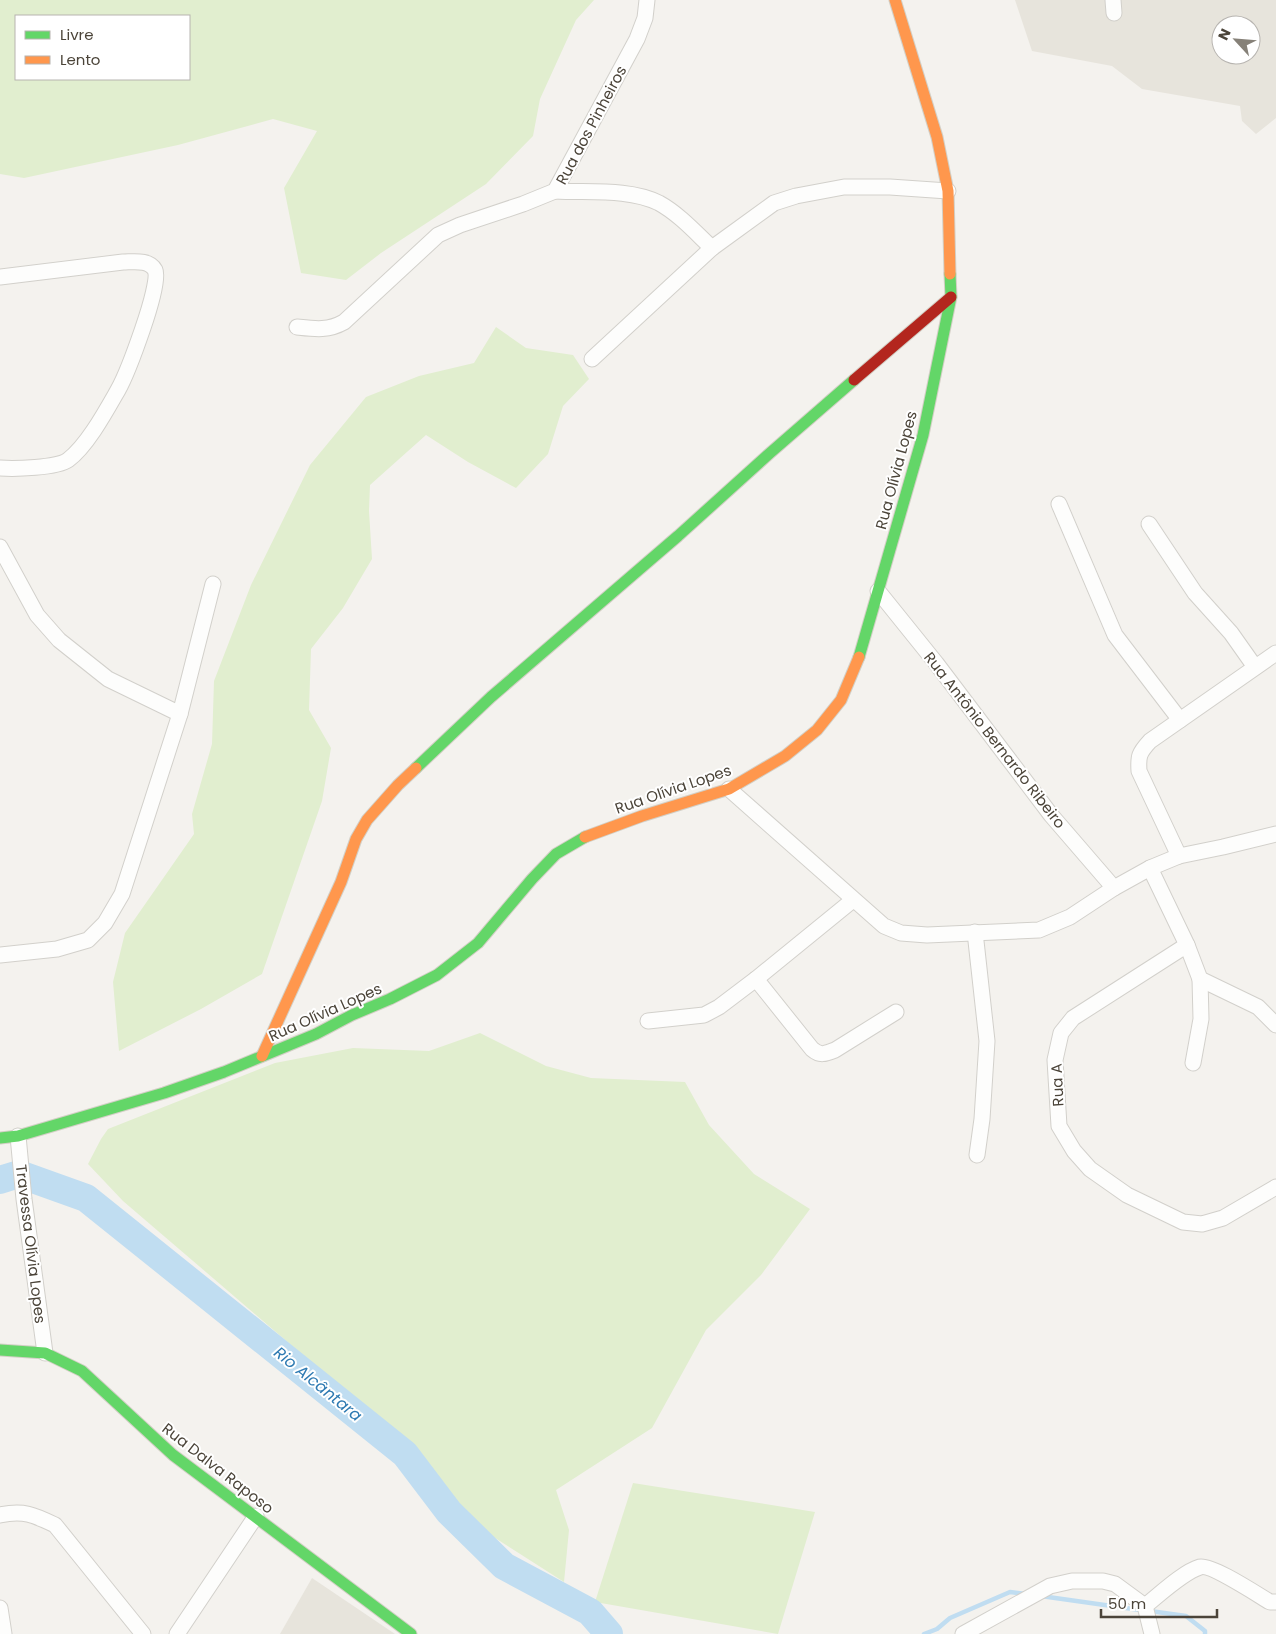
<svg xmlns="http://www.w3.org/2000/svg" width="1276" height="1634" viewBox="0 0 1276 1634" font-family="Poppins,sans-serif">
<rect width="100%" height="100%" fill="#f4f2ee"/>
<g fill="#e7e4dc" fill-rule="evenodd">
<path d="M 1015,0 L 1276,0 L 1276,118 L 1256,134 L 1242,121 L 1240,106 L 1142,89 L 1112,66 L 1032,51 ZM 1221,25 L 1251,25 L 1251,55 L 1221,55 Z"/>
<polygon points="312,1578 395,1634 280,1634"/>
</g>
<g fill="#e1eecf" fill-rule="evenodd">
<path d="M 0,0 L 594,0 L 576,20 L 540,99 L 533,136 L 486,184 L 381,253 L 346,280 L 301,273 L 284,188 L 317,131 L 273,119 L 178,145 L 24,178 L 0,174 ZM 189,16 L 189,79 L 16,79 L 16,16 Z"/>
<polygon points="496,327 526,348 573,355 589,379 563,406 548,454 516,488 468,462 426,435 370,485 369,511 372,559 343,608 311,649 309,710 331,748 322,801 262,974 201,1009 119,1051 113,982 125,933 194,834 192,814 212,744 214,681 251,585 310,465 366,397 419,376 474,363"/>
<polygon points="480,1033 546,1066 591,1078 685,1082 709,1125 754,1174 810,1209 761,1275 706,1330 652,1428 556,1490 569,1530 564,1582 481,1529 409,1446 123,1201 88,1164 101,1139 108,1129 275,1063 353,1048 429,1051"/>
<polygon points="633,1483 815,1512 778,1634 595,1602"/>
</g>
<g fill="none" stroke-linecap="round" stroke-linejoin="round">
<g stroke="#c0ddf1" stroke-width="4.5">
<polyline points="1041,1596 1140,1610"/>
<polyline points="1150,1611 1186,1616 1205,1631 1205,1634"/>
<polyline points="924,1634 937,1629 950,1618 1010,1592 1026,1594"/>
</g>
<polyline stroke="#c0ddf1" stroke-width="28" points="0,1180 19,1174 86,1198 405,1454 449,1512 504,1566 590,1612 609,1634"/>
<g stroke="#d2d0cb" stroke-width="17">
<g id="street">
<polyline points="1113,0 1114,13"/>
<path d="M 555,191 C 588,193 629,188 659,203 C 679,214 696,233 712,248"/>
<path d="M 0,277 L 123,262 C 133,262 149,259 155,270 C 162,284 127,374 118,390 C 106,411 87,446 68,460 C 57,468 14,469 0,468"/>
<path d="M 297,327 C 315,329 328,331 344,322 L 438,235 L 460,225 L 523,204 L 555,191 L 637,39 L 645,18 L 647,0"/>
<polyline points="592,359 712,248 774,203 796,196 844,187 890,187 948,191"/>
<polyline points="1059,504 1115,635 1180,720"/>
<polyline points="1149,524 1195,593 1231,633 1255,667"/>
<polyline points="0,547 37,615 59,640 108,679 180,714"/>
<polyline points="878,591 936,663 1051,815 1114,888 1150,868 1179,856 1223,847 1276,834"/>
<polyline points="729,789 884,926 901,933 927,935 1039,930 1070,917 1114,888"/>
<path d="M 1179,856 L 1139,771 C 1138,756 1139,753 1150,741 L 1276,653"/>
<polyline points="1150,868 1187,945 1200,979 1258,1007 1276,1025"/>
<polyline points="975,932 987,1041 982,1119 977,1155"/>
<polyline points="1187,945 1073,1018 1061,1033 1055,1060 1059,1126 1074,1151 1090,1169 1127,1195 1183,1222 1202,1224 1223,1218 1276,1187"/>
<polyline points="0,955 57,949 88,940 105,923 122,894 180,714 213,584"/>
<path d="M 756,979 L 812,1049 C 820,1056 825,1054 835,1050 L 896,1012"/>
<polyline points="648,1021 704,1015 719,1007 756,979 853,900"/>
<polyline points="1193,1063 1201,1019 1200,979"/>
<polyline points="18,1136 24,1199 45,1353"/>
<path d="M 0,1515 C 24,1510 34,1515 55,1525 L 143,1634"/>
<path d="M 1145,1606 C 1159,1595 1183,1572 1200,1567 C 1211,1564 1258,1595 1270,1602 L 1276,1602"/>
<polyline points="0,1608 4,1634"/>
<polyline points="177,1634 256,1516"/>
<polyline points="963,1634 1050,1586 1072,1581 1103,1581 1115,1584 1145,1606 1152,1634"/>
</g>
</g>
<g stroke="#d3cfc5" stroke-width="13">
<g id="fast">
<polyline points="859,657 923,435 951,297 950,274"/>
<polyline points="416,768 491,697 678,536 770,453 854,380"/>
<polyline points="0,1138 18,1136 164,1093 224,1072 316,1034 352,1015 390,999 437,975 478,943 532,879 556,854 585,837"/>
<polyline points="0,1350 45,1353 82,1371 173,1455 411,1634"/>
</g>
</g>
<g stroke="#d3cfc5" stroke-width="13">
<g id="slow">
<polyline points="895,0 937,137 948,191 950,274"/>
<polyline points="585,837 642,816 729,789 785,756 817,730 841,700 859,657"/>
<polyline points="262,1056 341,882 356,839 367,820 398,785 416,768"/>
</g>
</g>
<g stroke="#d3cfc5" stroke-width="13">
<polyline id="jam" points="854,380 951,297"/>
</g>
<use href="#street" stroke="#fdfdfc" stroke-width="15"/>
<use href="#fast" stroke="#63d668" stroke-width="11"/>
<use href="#slow" stroke="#ff974d" stroke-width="11"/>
<use href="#jam" stroke="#b3261e" stroke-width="11"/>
</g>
<g text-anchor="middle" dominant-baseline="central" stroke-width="4" stroke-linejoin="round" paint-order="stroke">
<g font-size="15" fill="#4b4439" stroke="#fff">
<text transform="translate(591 125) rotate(-62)">Rua dos Pinheiros</text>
<text transform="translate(896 470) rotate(-75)">Rua Olívia Lopes</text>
<text transform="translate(995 740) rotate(52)">Rua Antônio Bernardo Ribeiro</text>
<text transform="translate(673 789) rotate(-19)">Rua Olívia Lopes</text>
<text transform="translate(325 1012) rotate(-24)">Rua Olívia Lopes</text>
<text transform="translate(1057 1085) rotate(-93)">Rua A</text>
<text transform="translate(31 1244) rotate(83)">Travessa Olívia Lopes</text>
<text transform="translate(218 1468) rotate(38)">Rua Dalva Raposo</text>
</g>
<g font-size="16" font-style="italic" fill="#2e7ab2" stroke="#fff">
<text transform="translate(318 1384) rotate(39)">Rio Alcântara</text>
</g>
</g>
<rect x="15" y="15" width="175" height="65" fill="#ffffff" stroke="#b7b4b0"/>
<rect x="25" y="31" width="25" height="8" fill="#63d668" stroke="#b7b4b0"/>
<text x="60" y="40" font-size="15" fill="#4b4439">Livre</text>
<rect x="25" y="56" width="25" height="8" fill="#ff974d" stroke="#b7b4b0"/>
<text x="60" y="65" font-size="15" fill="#4b4439">Lento</text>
<g transform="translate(1236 40) rotate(296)"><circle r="24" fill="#ffffff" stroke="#b7b4b0"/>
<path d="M0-4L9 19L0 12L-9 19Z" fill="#868178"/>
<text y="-8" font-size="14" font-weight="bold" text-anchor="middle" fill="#4b4439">N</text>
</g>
<path d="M1101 1609v8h116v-8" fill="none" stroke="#4b4439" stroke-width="2.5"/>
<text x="1108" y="1609" font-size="15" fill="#4b4439" stroke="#ffffff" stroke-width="4" paint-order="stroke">50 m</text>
</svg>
